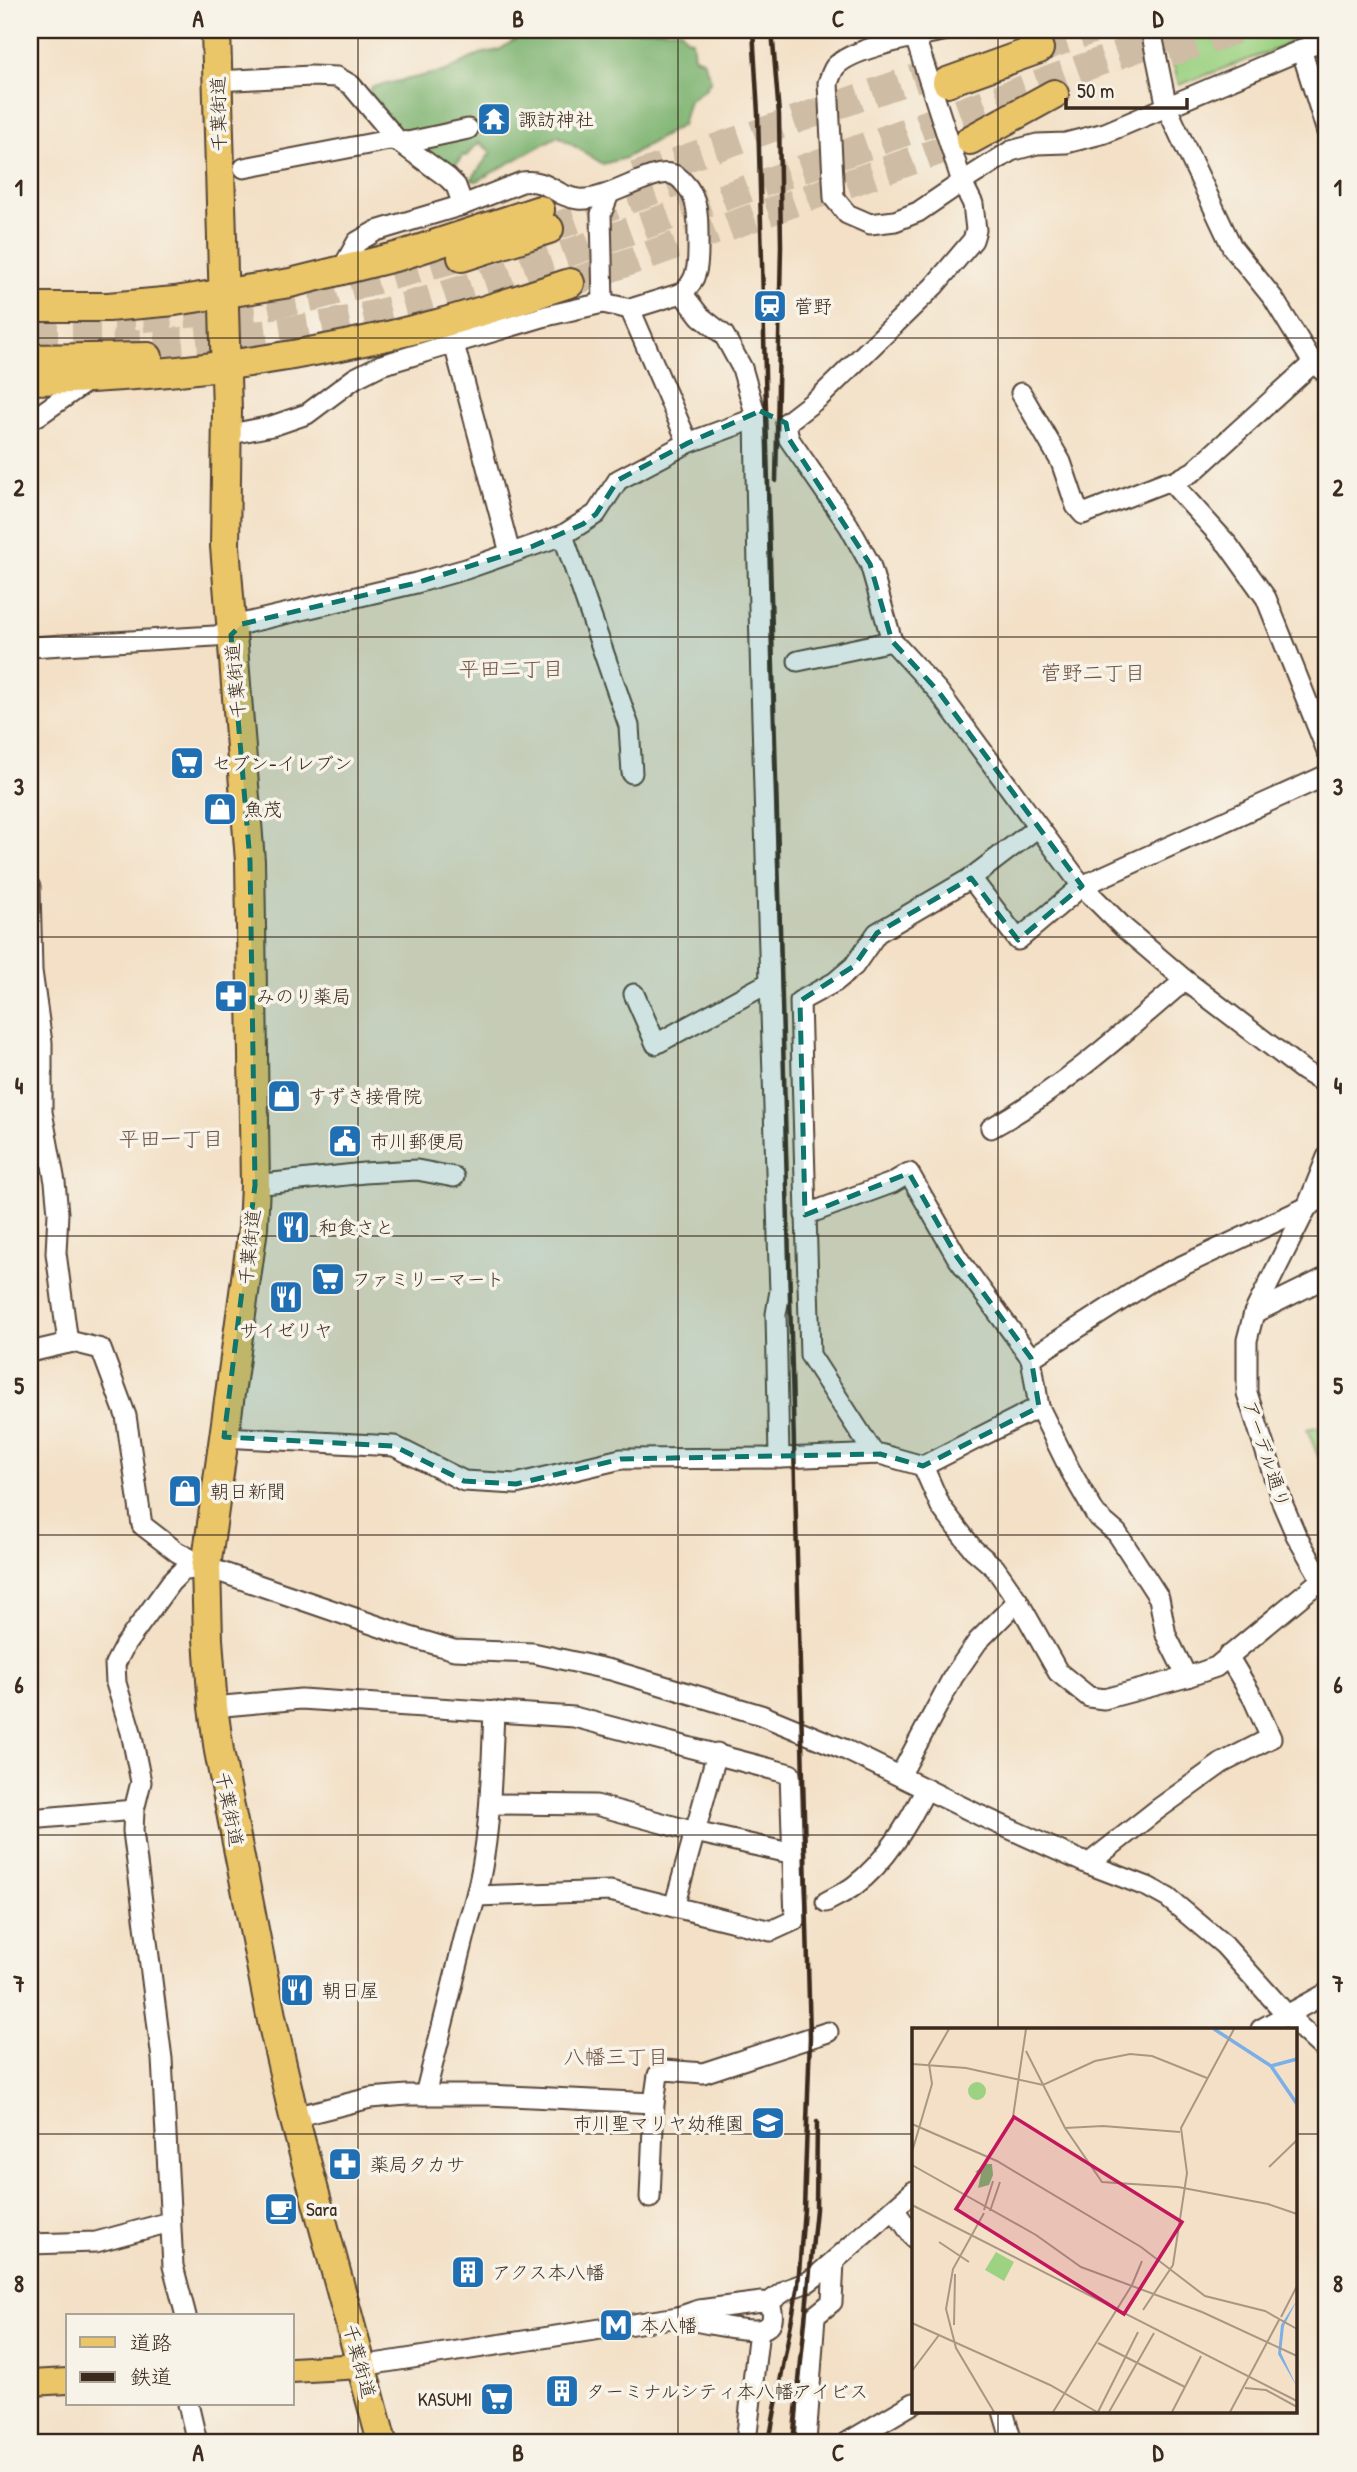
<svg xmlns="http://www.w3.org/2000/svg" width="1357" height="2472" viewBox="0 0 1357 2472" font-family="'Patrick Hand','Klee One',sans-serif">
<rect width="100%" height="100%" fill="#f7f3e8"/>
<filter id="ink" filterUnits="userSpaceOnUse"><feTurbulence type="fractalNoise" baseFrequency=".0143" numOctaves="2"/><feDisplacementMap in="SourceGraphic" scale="14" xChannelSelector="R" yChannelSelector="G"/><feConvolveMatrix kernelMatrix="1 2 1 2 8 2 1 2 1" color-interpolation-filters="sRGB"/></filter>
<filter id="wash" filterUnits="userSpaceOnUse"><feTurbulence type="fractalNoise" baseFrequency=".00686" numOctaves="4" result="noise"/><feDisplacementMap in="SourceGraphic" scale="28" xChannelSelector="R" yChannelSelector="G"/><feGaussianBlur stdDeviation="1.57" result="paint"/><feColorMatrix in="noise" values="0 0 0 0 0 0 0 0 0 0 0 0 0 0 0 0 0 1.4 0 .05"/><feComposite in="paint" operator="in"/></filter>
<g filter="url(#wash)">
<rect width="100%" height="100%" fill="#f3e0c6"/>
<g fill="#9dd283" stroke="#6c7e50" stroke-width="2">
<polygon points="1164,30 1319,30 1279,48 1179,85"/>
<polygon points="1327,1425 1327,1477 1307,1429"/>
</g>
<polygon fill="#7eb471" stroke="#5c6f48" stroke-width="2" points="530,30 681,30 687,39 692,40 694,57 703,60 711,80 705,89 689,100 682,125 625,158 603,164 558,136 477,181 471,180 491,152 479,142 466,156 463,155 452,170 411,143 368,93 372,87 446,71 480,54 499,50"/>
</g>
<g filter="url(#ink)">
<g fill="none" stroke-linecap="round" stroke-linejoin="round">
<g stroke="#cebca4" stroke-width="28" stroke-dasharray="28 14" stroke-linecap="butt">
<polyline points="1039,49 1092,30"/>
<polyline points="1169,53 1236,30"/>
<polyline points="635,176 944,68"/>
<polyline points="549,229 674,183"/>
<polyline points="570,283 970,140"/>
<polyline points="143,318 257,308 314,297 462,257"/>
<polyline points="30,331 135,330"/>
<path d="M 113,344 C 198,342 283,335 366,316 C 477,290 585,246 693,208 C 859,149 1023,89 1188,30"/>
</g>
<g stroke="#574537" stroke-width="23">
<g id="minor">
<polyline points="1151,30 1167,108 1232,247 1273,298 1313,363"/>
<path d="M 915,37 L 962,182 L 918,212 L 895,221 L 870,224 L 847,214 L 834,198 L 828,83 C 830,78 832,71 835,67 C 852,47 920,36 947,30"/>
<polyline points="1301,49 1327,132"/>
<polyline points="217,81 311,76 337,77 351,85 399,142 448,178 456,186 463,205"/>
<polyline points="244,168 389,140 408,142 468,129"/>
<path d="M 682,293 L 700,316 L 724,335 L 742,368 L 755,413 C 759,688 770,962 778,1237 L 780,1291 L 776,1314 L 779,1458"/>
<polyline points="603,303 601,214 609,194"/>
<polyline points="630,309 688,443"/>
<polyline points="454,344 510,553"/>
<polyline points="1021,393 1061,462 1076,506 1083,514 1165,482 1172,483 1228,545 1266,598 1327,751"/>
<polyline points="30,419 39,415 89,380"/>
<polyline points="786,423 789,439 849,526 870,564 892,641 938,691 1082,886 1124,928 1185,980 1304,1071 1327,1085"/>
<polyline points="786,423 821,396 934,286 973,240 976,230 973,204 962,182 1011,151 1037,144 1066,143 1105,133 1327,39"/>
<path d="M 226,435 L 272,426 L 307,414 L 355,378 L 381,365 L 546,316 L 603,303 L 630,309 L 682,293 C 700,279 698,259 698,239 C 698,219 699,198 684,183 C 681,179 676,175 671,174 C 650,169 607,202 578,199 C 556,197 548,178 522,182 L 463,205 L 376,231 L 357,242 L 342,269"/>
<polyline points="1172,483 1194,471 1313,363 1327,374"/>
<polyline points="563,535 629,726 632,773"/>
<polyline points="30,647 231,635 242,624 416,583 466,569 563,535 596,514 618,480 688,443 748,421 755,413"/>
<polyline points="798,661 892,641"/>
<polyline points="971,878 1018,940 1082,886 1327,775"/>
<polyline points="30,887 32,971 42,1043 42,1112 55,1182 58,1213 56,1253 68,1343"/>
<polyline points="634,994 656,1044 770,982"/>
<path d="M 991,1128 C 1063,1088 1123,1033 1185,980"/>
<polyline points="1327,1157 1307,1207 1254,1313 1247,1340 1247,1393 1283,1505 1296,1535 1327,1589"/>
<polyline points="255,1185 364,1173 417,1170 454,1177"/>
<polyline points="805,1215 892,1183 909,1173 957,1257 1031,1358"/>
<polyline points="1254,1313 1327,1277"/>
<polyline points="30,1352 73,1342 101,1349 126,1416 142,1525 177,1552 206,1567 407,1636 454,1650 533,1653 611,1670 761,1715 846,1750 979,1815 1088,1864 1148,1887 1168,1898 1224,1945 1288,2016 1327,2052"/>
<polyline points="224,1437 394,1446 464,1481 516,1484 621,1459 782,1458 880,1454 923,1466 1039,1407"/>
<polyline points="874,1454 810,1355 800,1001 835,982 854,966 877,933 971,878 1038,827"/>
<polyline points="923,1466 941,1507 973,1549 995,1568 1018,1601 1058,1672 1089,1697 1104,1699 1187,1677 1216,1667 1321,1580"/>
<polyline points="1187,1677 1166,1635 1159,1598 1117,1533 1096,1515 1070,1470 1039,1407 1031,1358 1154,1279 1307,1207 1327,1195"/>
<polyline points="213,1707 301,1699 574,1717 790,1774 795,1920 771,1931 610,1891 477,1896"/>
<polyline points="900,1776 953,1677 978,1641 1018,1601"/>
<polyline points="490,1804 596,1805 695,1832 794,1854"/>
<polyline points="30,1819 134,1810"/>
<polyline points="1088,1864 1158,1809 1222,1763 1271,1738 1253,1698 1228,1656"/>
<path d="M 826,1902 C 835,1897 846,1892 854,1886 C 886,1862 908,1824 926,1789"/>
<polyline points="674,1907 717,1753"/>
<polyline points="1261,2029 1327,1993"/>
<path d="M 425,2095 L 469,1919 C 491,1854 491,1780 494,1711"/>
<polyline points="294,2117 370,2098 407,2095 489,2095 654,2103"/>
<polyline points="650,2198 654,2103 658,2075 665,2070 703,2073 828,2032"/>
<polyline points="894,2209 914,2238"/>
<polyline points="30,2244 96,2242 170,2222"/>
<path d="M 762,2302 L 771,2307 C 774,2317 773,2326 762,2329 C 749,2333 693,2321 678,2317 L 699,2310 Z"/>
<polyline points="768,2303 786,2290 808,2282 820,2273 914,2191"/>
<polyline points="186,2316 173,2266 162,2059 133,1831 134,1810 141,1782 131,1732 116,1683 115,1664 125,1645 171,1582 182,1571 206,1567"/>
<polyline points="361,2366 678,2317"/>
<polyline points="188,2404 197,2442"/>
<polyline points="1003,2411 1012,2442"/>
<polyline points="746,2442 759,2330"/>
<polyline points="806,2442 815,2316 832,2302 834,2261"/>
<polyline points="848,2442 914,2403"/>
</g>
</g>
<g stroke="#574537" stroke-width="28">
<g id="major">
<polyline points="292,2370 361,2366"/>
<polyline points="30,2383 68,2381"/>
</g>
</g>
<g stroke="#574537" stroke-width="32">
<g id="highway">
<polyline points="216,30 227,411 225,546 250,861 255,1185 253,1228 206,1567 208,1639 213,1707 219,1751 272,2021 294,2117 382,2442"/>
<polyline points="947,82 1039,49"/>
<polyline points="970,140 1054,94"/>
<polyline points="462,257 549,229"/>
<polyline points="30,307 108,307 175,301 290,283 399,256 540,210"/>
<polyline points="30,359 148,357"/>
<path d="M 30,380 C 167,378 304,358 437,324 C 482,312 526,297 570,283"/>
</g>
</g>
<use href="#minor" stroke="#fff" stroke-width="19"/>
<use href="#major" stroke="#ebc669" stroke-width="24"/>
<use href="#highway" stroke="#ebc669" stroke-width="28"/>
<g stroke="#3b2a1e" stroke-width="4.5">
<polyline points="753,30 758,114 810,2037 804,2209 798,2285 769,2442"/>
<polyline points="772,30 779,115 781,246 776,481"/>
<polyline points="793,2442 816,2209 817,2122"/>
</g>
</g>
</g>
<path fill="#0f766e" fill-opacity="0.2" stroke="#0f766e" stroke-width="5" stroke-dasharray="14 9" stroke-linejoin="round" d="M 760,411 L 786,423 L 789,439 L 870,564 L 892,641 L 938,691 L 1082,886 L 1018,940 L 971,878 L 877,933 L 854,966 L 800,1001 L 805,1215 L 909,1173 L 957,1257 L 1031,1358 L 1039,1407 L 923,1466 L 880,1454 L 621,1459 L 516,1484 L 464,1481 L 394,1446 L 224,1437 L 255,1185 L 250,861 L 231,635 L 242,624 L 416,583 L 531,547 L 583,524 L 596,514 L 618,480 L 688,443 Z"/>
<path fill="none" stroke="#3b2a1e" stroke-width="2" stroke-opacity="0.55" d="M 358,30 L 358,2442M 678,30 L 678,2442M 998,30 L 998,2029M 30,338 L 1327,338M 30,637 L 1327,637M 30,937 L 1327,937M 30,1236 L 1327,1236M 30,1535 L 1327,1535M 30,1835 L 1327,1835M 30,2134 L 914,2134M 1296,2134 L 1327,2134M 998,2411 L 998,2442"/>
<defs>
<g id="temple-square" transform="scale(1.75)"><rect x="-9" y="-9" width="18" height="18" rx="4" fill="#1f6fb2" stroke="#f7f3e8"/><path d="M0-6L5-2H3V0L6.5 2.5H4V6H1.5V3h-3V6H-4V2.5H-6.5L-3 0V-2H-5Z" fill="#fff"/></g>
<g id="station-square" transform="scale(1.75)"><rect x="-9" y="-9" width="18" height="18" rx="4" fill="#1f6fb2" stroke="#f7f3e8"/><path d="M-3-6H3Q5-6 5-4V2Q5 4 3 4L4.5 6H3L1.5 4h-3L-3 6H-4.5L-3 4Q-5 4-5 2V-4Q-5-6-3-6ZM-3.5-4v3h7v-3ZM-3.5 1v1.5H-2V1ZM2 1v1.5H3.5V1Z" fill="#fff"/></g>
<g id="supermarket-square" transform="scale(1.75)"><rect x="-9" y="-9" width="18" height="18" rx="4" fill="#1f6fb2" stroke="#f7f3e8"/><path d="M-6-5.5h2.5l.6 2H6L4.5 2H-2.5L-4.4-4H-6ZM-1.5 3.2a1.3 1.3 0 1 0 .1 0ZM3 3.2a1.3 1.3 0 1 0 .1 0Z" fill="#fff"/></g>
<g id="shop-square" transform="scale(1.75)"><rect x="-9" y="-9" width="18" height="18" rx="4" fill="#1f6fb2" stroke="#f7f3e8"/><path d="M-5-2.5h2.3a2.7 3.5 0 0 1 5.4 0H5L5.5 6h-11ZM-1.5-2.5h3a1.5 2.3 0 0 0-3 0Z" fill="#fff"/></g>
<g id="pharmacy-square" transform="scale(1.75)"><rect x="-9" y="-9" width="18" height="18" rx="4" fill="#1f6fb2" stroke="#f7f3e8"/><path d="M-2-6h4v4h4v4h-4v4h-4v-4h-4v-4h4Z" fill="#fff"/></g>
<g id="civic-square" transform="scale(1.75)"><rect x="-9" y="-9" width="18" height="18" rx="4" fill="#1f6fb2" stroke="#f7f3e8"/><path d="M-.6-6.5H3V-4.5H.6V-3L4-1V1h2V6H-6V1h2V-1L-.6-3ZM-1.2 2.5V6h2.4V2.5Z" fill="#fff"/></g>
<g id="restaurant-square" transform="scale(1.75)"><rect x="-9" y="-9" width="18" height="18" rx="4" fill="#1f6fb2" stroke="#f7f3e8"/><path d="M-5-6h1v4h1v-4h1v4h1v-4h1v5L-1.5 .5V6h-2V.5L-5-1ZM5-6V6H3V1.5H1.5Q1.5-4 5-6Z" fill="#fff"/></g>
<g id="school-square" transform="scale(1.75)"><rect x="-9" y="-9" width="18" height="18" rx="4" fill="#1f6fb2" stroke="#f7f3e8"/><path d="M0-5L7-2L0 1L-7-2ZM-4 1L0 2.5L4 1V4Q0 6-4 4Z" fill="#fff"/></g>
<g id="cafe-square" transform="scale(1.75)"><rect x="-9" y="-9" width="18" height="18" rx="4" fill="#1f6fb2" stroke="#f7f3e8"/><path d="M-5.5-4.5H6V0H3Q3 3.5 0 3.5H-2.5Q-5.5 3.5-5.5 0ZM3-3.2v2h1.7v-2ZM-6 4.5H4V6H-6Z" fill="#fff"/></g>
<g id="building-square" transform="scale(1.75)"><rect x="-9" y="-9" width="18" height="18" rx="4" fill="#1f6fb2" stroke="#f7f3e8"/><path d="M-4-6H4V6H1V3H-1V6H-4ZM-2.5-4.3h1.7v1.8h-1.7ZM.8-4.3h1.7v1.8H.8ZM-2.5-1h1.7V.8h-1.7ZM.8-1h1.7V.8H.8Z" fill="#fff"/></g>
<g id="metro-square" transform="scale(1.75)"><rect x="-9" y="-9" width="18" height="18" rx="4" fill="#1f6fb2" stroke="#f7f3e8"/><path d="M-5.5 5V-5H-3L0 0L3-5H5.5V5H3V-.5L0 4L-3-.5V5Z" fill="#fff"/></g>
</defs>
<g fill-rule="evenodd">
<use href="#temple-square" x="494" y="119"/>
<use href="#station-square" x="770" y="306"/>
<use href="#supermarket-square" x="187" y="763"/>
<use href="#shop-square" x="220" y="809"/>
<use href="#pharmacy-square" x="231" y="996"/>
<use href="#shop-square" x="284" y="1096"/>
<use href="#civic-square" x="345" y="1141"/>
<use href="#restaurant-square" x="293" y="1227"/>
<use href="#supermarket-square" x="328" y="1279"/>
<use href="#restaurant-square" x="286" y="1297"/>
<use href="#shop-square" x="185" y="1491"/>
<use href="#restaurant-square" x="297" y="1990"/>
<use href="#school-square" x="768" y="2123"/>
<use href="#pharmacy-square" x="345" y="2164"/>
<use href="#cafe-square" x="281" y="2209"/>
<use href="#building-square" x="468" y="2272"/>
<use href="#metro-square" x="616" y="2325"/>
<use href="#building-square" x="562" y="2391"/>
<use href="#supermarket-square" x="497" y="2399"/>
</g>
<g text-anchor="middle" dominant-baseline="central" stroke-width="7" stroke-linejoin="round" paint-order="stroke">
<g font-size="19" fill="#3b2a1e" stroke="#f7f3e8">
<text transform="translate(218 114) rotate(-91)">千葉街道</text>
<text transform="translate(235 681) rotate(-95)">千葉街道</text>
<text transform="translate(249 1247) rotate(-84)">千葉街道</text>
<text transform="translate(1267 1454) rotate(72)">アーデル通り</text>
<text transform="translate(230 1809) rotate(79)">千葉街道</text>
<text transform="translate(360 2361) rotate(75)">千葉街道</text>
</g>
<g font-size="19" fill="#3b2a1e" stroke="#f7f3e8" text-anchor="start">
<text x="518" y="119">諏訪神社</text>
<text x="794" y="306">菅野</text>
<text x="212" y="763">セブン-イレブン</text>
<text x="244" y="809">魚茂</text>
<text x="256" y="996">みのり薬局</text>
<text x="308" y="1096">すずき接骨院</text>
<text x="370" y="1141">市川郵便局</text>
<text x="318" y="1227">和食さと</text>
<text x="352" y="1279">ファミリーマート</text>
<text x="286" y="1330" text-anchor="middle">サイゼリヤ</text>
<text x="210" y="1491">朝日新聞</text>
<text x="322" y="1990">朝日屋</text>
<text x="744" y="2123" text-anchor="end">市川聖マリヤ幼稚園</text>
<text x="370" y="2164">薬局タカサ</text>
<text x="306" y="2209">Sara</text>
<text x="492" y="2272">アクス本八幡</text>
<text x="640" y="2325">本八幡</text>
<text x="586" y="2391">ターミナルシティ本八幡アイビス</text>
<text x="472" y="2399" text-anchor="end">KASUMI</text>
</g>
<g font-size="21" fill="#6d5042" stroke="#f7f3e8">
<text x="511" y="668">平田二丁目</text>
<text x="1093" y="672">菅野二丁目</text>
<text x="171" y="1138">平田一丁目</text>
<text x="616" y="2056">八幡三丁目</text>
</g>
</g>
<g transform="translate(912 2028)">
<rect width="385" height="385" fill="#f3e0c6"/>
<path d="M56 63a9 9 0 1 1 18 0a9 9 0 1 1-18 0ZM 84,224 L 102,234 L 92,253 L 73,242 Z" fill="#9dd283"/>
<path d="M 74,136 L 80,136 L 81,147 L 77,157 L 66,160 L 69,146 L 63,144 Z" fill="#7eb471"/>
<path d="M 385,272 L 372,298 L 369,325 L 385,359 L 366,326 L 369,297 Z" fill="#7caee8"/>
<path fill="none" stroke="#7caee8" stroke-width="3.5" d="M 302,1 L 359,38 L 385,76M 359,38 L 385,31"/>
<path fill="none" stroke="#a99783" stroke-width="2" d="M 114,23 L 153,100 L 190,154 L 266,159 L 356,176 L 385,186M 0,36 L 54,40 L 131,57 L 183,33 L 218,26 L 240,28 L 295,50M 101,89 L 114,1M 0,96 L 85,133 L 229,219 L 293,268 L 353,283 L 385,301M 153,100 L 191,98 L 268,104M 0,124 L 20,56 L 17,36 L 37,1M 0,137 L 124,207 L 169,239 L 290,284 L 385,328M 357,139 L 385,112M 0,177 L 385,373M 72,182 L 81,153M 78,183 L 88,154M 72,185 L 41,241 L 34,281 L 44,320 L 82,384M 27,214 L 57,234M 220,257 L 230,233M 231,282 L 261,237 L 275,145 L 269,100 L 322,1M 369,289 L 385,258M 0,295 L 138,357 L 185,384M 42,297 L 43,246M 186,315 L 273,359M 0,343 L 27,307M 333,360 L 354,362 L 385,379M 141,384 L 220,257M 186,384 L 226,304M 197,384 L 242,305M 260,384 L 289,328M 318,384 L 367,292"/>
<path fill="#c2185b" fill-opacity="0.15" stroke="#c2185b" stroke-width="3.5" d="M 102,89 L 270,194 L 212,286 L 44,181 Z"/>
<rect width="385" height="385" fill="none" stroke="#3b2a1e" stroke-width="3.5"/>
</g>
<rect width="1357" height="2472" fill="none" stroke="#f7f3e8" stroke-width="77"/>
<rect x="66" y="2314" width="228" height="91" fill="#f7f3e8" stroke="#aca397" stroke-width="2"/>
<rect x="80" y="2337" width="35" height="10" fill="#ebc669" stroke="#aca397" stroke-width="2"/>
<text x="130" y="2350" font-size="21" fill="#3b2a1e">道路</text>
<rect x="80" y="2372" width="35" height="10" fill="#3b2a1e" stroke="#aca397" stroke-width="2"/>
<text x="130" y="2384" font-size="21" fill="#3b2a1e">鉄道</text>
<path d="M1066 98v10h121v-10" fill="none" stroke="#3b2a1e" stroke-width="3.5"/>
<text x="1077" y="98" font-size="21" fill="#3b2a1e" stroke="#f7f3e8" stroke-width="5" paint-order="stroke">50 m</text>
<rect x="38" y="38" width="1280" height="2396" fill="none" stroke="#3b2a1e" stroke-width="2.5"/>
<g font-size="23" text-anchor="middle" font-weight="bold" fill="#3b2a1e">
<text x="198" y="27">A</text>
<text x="518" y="27">B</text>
<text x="838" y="27">C</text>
<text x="1158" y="27">D</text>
<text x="19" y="196">1</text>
<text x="1338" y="196">1</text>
<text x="19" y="496">2</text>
<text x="1338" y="496">2</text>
<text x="19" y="795">3</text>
<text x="1338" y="795">3</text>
<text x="19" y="1094">4</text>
<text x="1338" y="1094">4</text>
<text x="19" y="1394">5</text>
<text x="1338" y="1394">5</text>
<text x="19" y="1693">6</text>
<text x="1338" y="1693">6</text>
<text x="19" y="1992">7</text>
<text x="1338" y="1992">7</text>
<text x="19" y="2292">8</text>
<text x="1338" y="2292">8</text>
<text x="198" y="2461">A</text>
<text x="518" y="2461">B</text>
<text x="838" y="2461">C</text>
<text x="1158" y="2461">D</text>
</g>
</svg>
